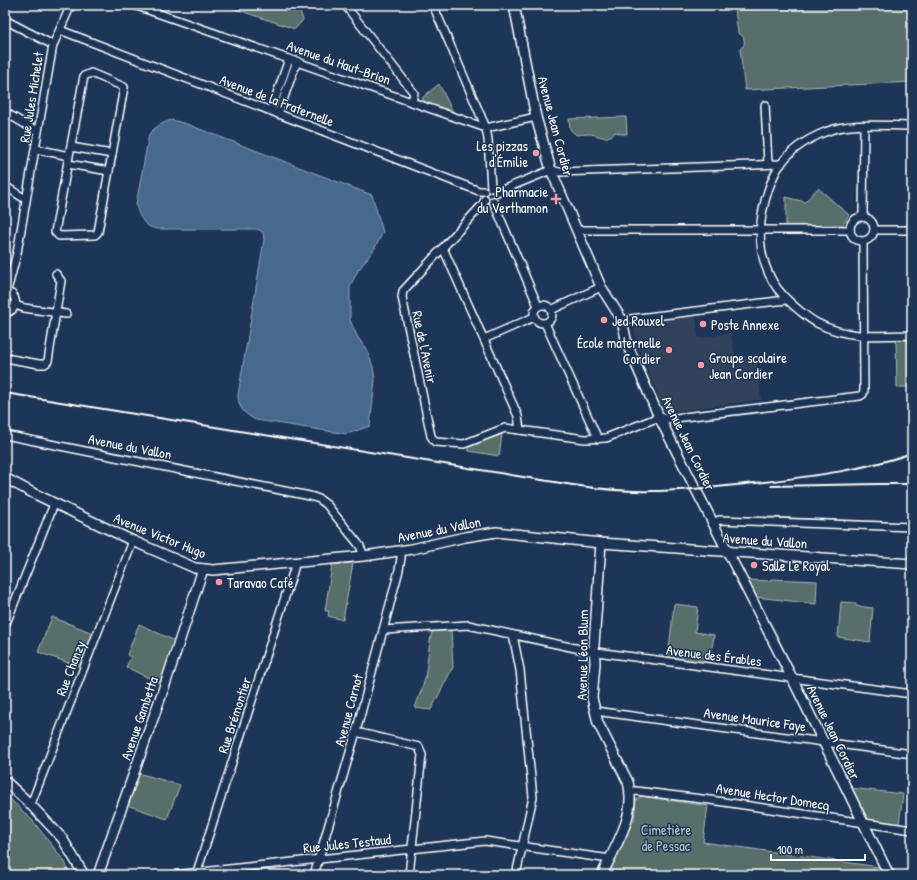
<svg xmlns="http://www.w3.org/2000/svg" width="917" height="880" viewBox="0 0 917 880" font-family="'Patrick Hand',sans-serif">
<rect width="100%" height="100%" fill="#1d3557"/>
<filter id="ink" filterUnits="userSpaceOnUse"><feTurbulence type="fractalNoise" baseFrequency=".025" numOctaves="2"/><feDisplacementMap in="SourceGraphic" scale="8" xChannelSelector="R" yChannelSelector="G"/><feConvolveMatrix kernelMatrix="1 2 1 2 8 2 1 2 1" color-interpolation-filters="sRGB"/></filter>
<g filter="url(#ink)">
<polygon fill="#32425d" points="696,316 698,338 731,333 735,358 756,356 761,400 665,412 637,344 634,324"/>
<g fill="#596e6a" stroke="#acb6b4">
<polygon points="223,5 296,5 299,8 303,20 295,29"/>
<path d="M 814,5 L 912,5 L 912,82 L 745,90 L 740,49 L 744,45 C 745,39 743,35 738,33 L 735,10 Z"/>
<polygon points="439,84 453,112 427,104 422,98"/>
<path d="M 626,117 L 627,134 L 621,134 L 616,132 C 605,142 601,135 589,134 C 585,134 580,135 576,135 L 570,129 L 569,119 Z"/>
<polygon points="818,188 849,215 843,225 786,226 786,197 805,202"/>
<polygon points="896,340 912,340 912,387 897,387"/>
<polygon points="502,434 499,456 469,451 468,447"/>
<polygon points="353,563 343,620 328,616 329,611 325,611 332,565"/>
<polygon points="771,579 817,581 816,604 756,597 747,580 770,581"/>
<polygon points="841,602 856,603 856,606 873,608 870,642 838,637"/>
<polygon points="674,604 698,607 695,632 714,635 710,664 668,658"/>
<polygon points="52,617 93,633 80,667 38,652"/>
<polygon points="139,624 175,641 161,684 126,667 131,657 127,655"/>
<path d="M 451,630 L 453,667 L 431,710 L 415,708 C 418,698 423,688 425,678 C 428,662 428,647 432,632 Z"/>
<polygon points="138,773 180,785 167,819 127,805"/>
<polygon points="850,788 903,794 899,824 866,820"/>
<polygon points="5,794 33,821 65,862 70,875 5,875"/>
<polygon points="641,796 708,806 703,842 879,867 878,875 608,875 634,819 636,800"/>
</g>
<path fill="#46698d" stroke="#90a5bb" d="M 171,120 L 184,123 L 372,195 L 383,232 L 375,248 L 357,272 L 350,287 L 350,320 L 357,336 L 367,350 L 373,367 L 375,380 L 370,426 L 347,434 L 256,420 C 245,415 238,408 238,395 L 264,240 L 263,232 L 257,229 L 157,229 C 144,227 139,217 136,205 L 149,134 C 155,127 162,123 171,120 Z"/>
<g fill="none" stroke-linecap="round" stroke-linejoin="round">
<g stroke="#fff" stroke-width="10">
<g id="minor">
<polyline points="134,5 486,128 536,117"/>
<polyline points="345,5 414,93 412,102"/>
<polyline points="433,5 486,128 488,139 491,188"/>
<polyline points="5,20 53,45"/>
<polyline points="60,30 479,191 484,191"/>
<polyline points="765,105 768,164"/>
<polyline points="271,111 289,59"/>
<polyline points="5,112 33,129 38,131"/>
<polyline points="278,114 297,61"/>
<path d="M 912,126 C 884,126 851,122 825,132 C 808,139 791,149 781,164 C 775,171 772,180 769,188 C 758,219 756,253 773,282 C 780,294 789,302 800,311 C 805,315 811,320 817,323 C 848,339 878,336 912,335"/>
<polyline points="71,147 112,154"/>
<polyline points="36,149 69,156 55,232 59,236 95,235 98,232 124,87 91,73 84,76 69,156"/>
<polyline points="68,164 109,171"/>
<polyline points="5,186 25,199"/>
<polyline points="497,192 551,170 559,172 781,164"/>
<polyline points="485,199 483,204 403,291 402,297 431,436 435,442 464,444 505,428 585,439 606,438 659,417 667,419 860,396 863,394 864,390 863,242"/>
<polyline points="493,201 538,306"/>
<circle cx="862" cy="229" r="12"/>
<polyline points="863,217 864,126"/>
<polyline points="577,230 850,230"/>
<polyline points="875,230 912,230"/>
<polyline points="443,248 518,416 520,430"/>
<path d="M 5,291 L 13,295 C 18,303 15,311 5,313"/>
<polyline points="7,291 17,253 53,45 71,5"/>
<polyline points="15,305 24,308 66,314"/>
<circle cx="543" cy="314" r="9"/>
<polyline points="551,310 601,287"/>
<polyline points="622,320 786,300"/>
<polyline points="545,323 598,439"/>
<polyline points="484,339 534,317"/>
<polyline points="5,358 39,364 45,364 48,361 61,281 56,274"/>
<polyline points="5,435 310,496 319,499 327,505 356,541 360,546 364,556"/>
<polyline points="714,523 719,520 912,527"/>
<polyline points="5,626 54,504"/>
<polyline points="383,630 468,625 589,651 912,694"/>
<polyline points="513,635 520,670 533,797 516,875"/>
<polyline points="595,711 912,754"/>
<polyline points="356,732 419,747 422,755 409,875"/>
<polyline points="631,792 636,791 710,800 912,830"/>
<polyline points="29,803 33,799 133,541"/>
<polyline points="174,875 485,841 610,859"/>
<polyline points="196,875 294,569 295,563"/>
<polyline points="314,875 356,732 399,570 401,558 401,551"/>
</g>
</g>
<g stroke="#fff" stroke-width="12">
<g id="tertiary">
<polyline points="514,5 536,117 551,170 601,287 622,320 627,344 659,417 792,678 889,875"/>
<polyline points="5,478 33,493 133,541 195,568 213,570 364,556 412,549 465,537 496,532 601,543 912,564"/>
<path d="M 601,543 L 594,645 L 595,663 L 592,698 L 598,723 L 628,782 C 637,815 615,846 602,875"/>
<polyline points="5,781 29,803 62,838 84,875"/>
<polyline points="98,875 167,679 203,569"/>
</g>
</g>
<use href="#minor" stroke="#1d3557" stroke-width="7"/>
<use href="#tertiary" stroke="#1d3557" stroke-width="9"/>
<g stroke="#fff" stroke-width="2">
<path d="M 5,393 L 573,485 C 599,489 625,492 652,491 C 689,491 726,486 764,482 C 814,476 864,470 912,453"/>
<polyline points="771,486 878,484 912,484"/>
</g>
</g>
</g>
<g fill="#ff9aa2" stroke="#1d3557" stroke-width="1.5">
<circle cx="536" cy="153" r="4"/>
<path d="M554 193h4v4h4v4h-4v4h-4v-4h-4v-4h4z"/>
<circle cx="604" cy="320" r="4"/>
<circle cx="703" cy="324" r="4"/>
<circle cx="669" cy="350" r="4"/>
<circle cx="701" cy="365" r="4"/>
<circle cx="754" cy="565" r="4"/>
<circle cx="219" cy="582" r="4"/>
</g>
<g text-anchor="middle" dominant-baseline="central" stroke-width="3" stroke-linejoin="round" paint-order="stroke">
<g font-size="14" fill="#fff" stroke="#1d3557">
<text transform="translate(339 62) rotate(19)">Avenue du Haut-Brion</text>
<text transform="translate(31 97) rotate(-81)">Rue Jules Michelet</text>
<text transform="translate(277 100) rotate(21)">Avenue de la Fraternelle</text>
<text transform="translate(556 126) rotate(75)">Avenue Jean Cordier</text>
<text transform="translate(425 347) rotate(78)">Rue de l'Avenir</text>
<text transform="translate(689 443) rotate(64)">Avenue Jean Cordier</text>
<text transform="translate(130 446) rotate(11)">Avenue du Vallon</text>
<text transform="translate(439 529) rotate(-11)">Avenue du Vallon</text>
<text transform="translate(160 535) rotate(22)">Avenue Victor Hugo</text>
<text transform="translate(765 540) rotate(4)">Avenue du Vallon</text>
<text transform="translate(582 655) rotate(-89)">Avenue Léon Blum</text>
<text transform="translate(714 655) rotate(7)">Avenue des Érables</text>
<text transform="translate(70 668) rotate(-69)">Rue Chanzy</text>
<text transform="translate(348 710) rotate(-75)">Avenue Carnot</text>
<text transform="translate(234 715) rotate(-72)">Rue Brémontier</text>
<text transform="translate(139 718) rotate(-71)">Avenue Gambetta</text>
<text transform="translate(755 719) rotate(8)">Avenue Maurice Faye</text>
<text transform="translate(834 732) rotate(64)">Avenue Jean Cordier</text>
<text transform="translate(773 796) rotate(9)">Avenue Hector Domecq</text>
<text transform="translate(347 843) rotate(-6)">Rue Jules Testaud</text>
</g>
<g font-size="14" fill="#fff" stroke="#1d3557" text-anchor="start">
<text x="528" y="145" text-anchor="end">Les pizzas<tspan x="528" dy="16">d'Émilie</tspan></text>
<text x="548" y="191" text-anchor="end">Pharmacie<tspan x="548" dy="16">du Verthamon</tspan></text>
<text x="612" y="320">Jed Rouxel</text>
<text x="711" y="324">Poste Annexe</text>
<text x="661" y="342" text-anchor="end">École maternelle<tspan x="661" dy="16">Cordier</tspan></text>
<text x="709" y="357">Groupe scolaire<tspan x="709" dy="16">Jean Cordier</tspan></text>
<text x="762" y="565">Salle Le Royal</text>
<text x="227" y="582">Taravao Café</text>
</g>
<g font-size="14" fill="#bdc5c3" stroke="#1d3557">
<text x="666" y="829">Cimetière<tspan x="666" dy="16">de Pessac</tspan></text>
</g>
</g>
<rect width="917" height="880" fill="none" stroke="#1d3557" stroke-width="20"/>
<rect x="10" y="10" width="897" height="860" fill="none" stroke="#fff" stroke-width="1.5" filter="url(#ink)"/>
<path d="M771 854v6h94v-6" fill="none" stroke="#ffffff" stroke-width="2"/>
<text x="777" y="854" font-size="12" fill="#ffffff" stroke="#1d3557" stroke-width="3" paint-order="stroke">100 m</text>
</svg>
